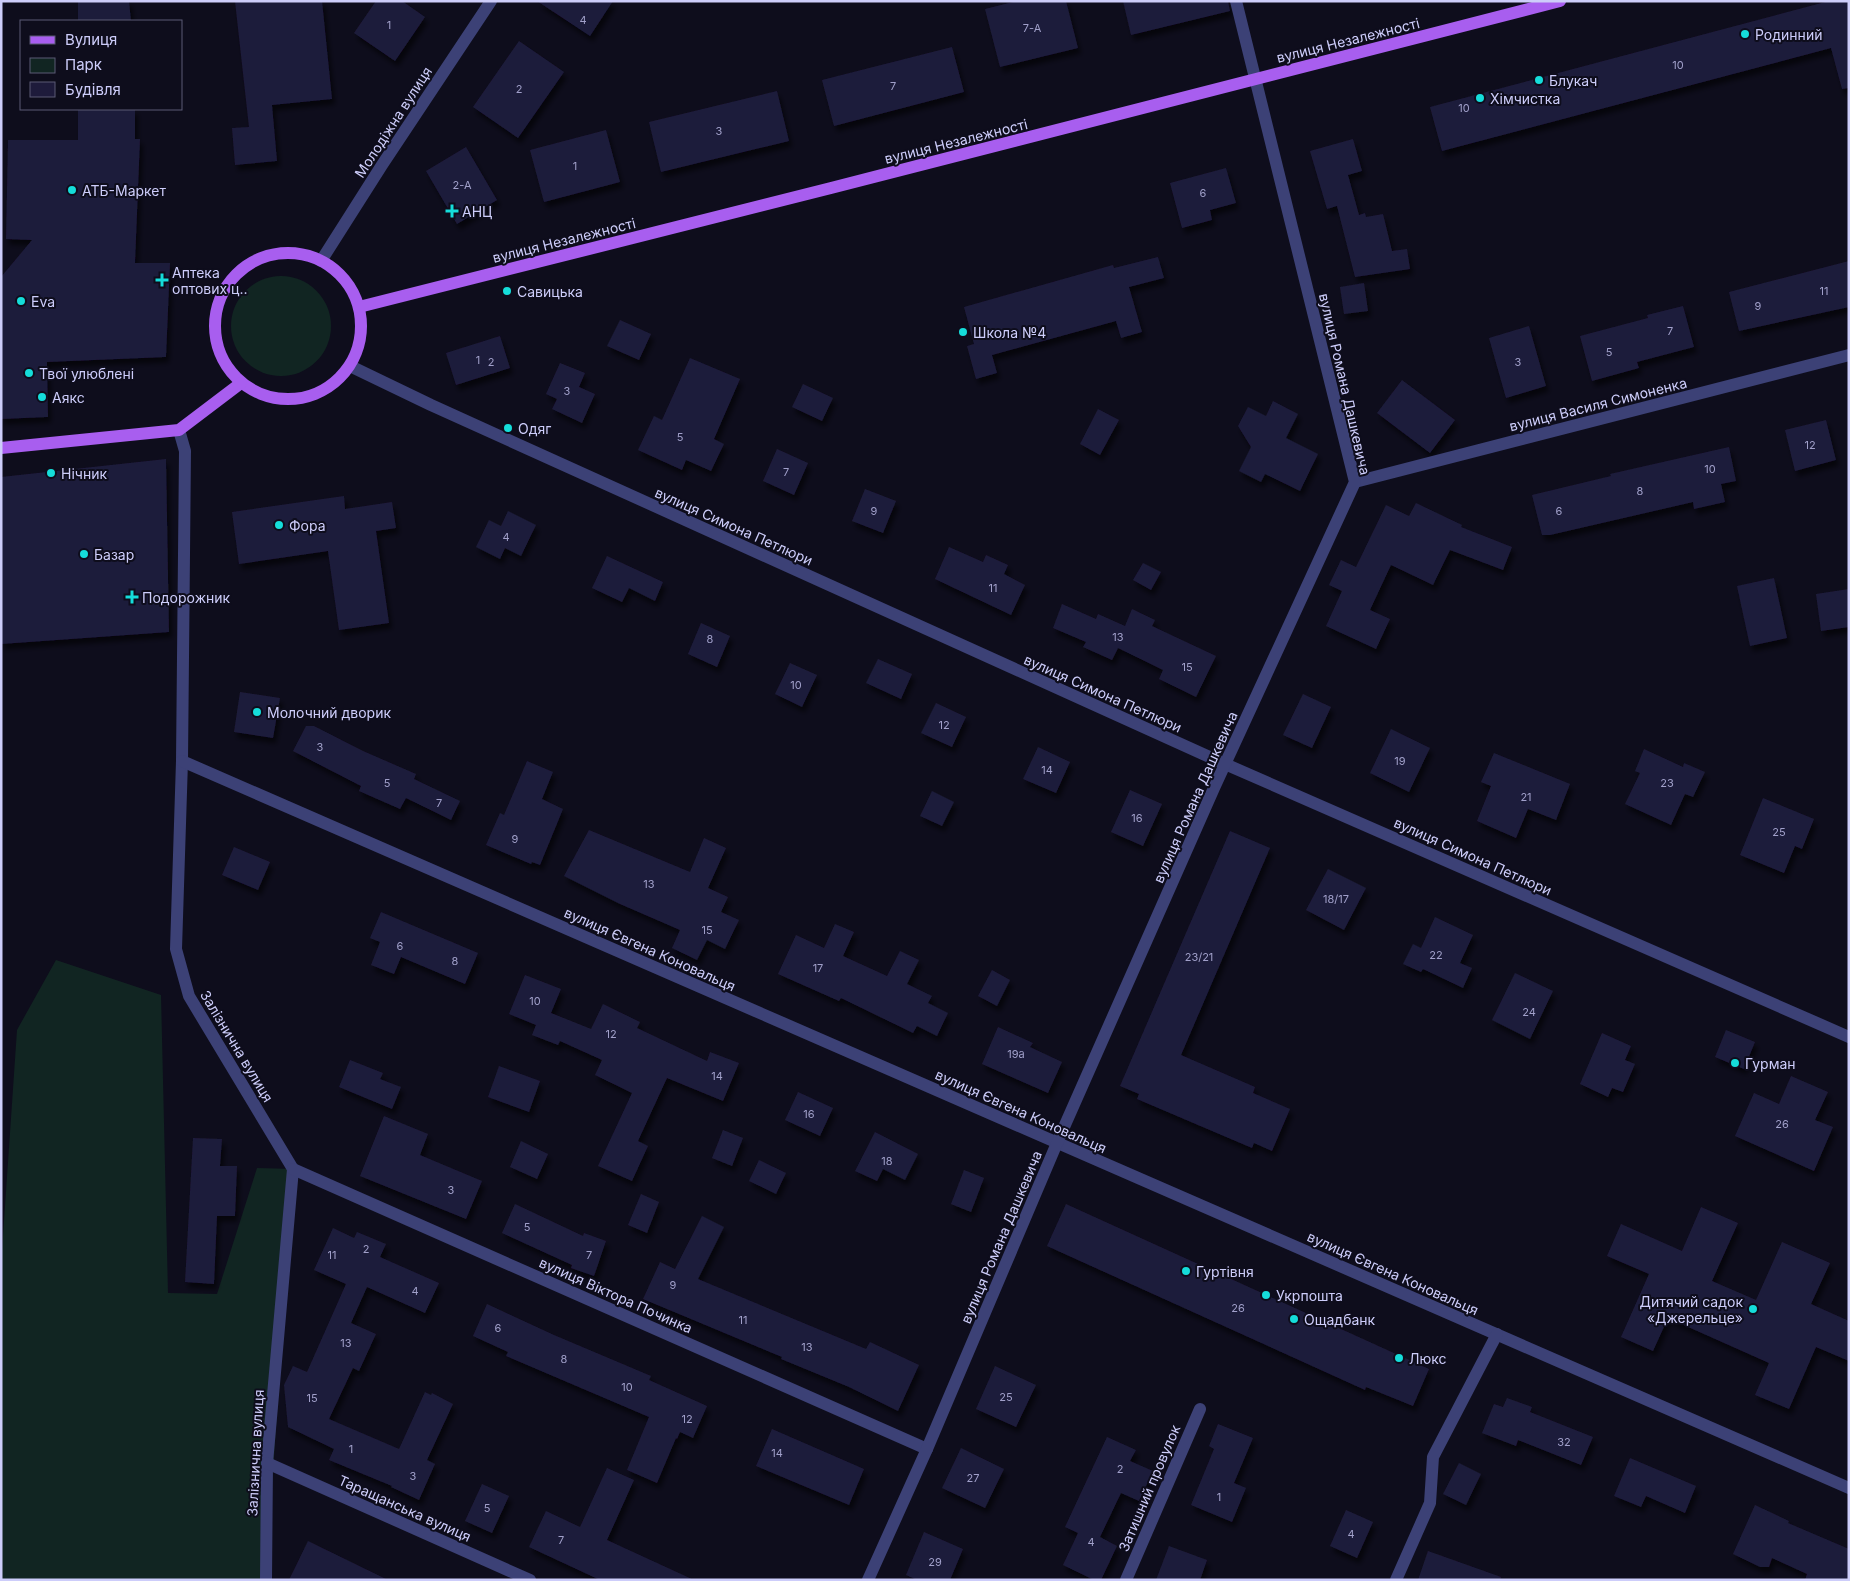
<svg xmlns="http://www.w3.org/2000/svg" width="1850" height="1581" viewBox="0 0 1850 1581" font-family="Inter,sans-serif">
<defs>
<filter id="shadow"><feDropShadow dx="3" dy="5.5" stdDeviation="2.5" flood-color="#0009"/></filter>
</defs>
<rect width="100%" height="100%" fill="#0e0d1c"/>
<g fill="#112522">
<circle cx="281" cy="326" r="50"/>
<polygon points="56,960 161,995 168,1293 217,1294 257,1168 293,1169 266,1580 1,1580 1,1265 17,1030"/>
</g>
<g fill="#1e1b3b" filter="url(#shadow)">
<polygon points="78,1 129,1 131,21 78,21"/>
<polygon points="235,1 322,1 332,99 272,105 277,161 235,165 232,128 249,127"/>
<polygon points="376,1 402,1 425,17 395,61 354,33"/>
<polygon points="537,1 613,1 590,36"/>
<polygon points="1017,1 1066,1 1078,48 1000,67 985,9"/>
<polygon points="1123,1 1228,1 1230,11 1131,35"/>
<polygon points="1829,1 1849,1 1849,88 1842,89 1831,48 1442,151 1430,107"/>
<polygon points="519,41 564,72 518,138 473,107"/>
<polygon points="952,47 964,92 834,126 822,80"/>
<polygon points="777,91 789,141 661,172 649,122"/>
<polygon points="78,109 135,109 135,139 140,139 135,263 170,263 166,357 47,362 48,417 1,419 1,277 32,240 6,239 8,140 78,140"/>
<polygon points="606,130 620,182 544,202 530,150"/>
<polygon points="1353,139 1362,171 1348,175 1359,215 1365,213 1366,217 1383,214 1392,251 1407,249 1410,269 1355,277 1337,206 1327,209 1310,151"/>
<polygon points="466,147 497,200 457,224 426,171"/>
<polygon points="1226,168 1236,203 1210,210 1212,220 1182,228 1170,183"/>
<polygon points="1158,257 1164,278 1129,287 1142,332 1121,338 1116,321 992,355 997,373 976,379 967,346 974,344 964,307 1113,265 1114,268"/>
<polygon points="1849,261 1849,307 1739,331 1729,292"/>
<polygon points="1364,283 1368,311 1344,314 1340,287"/>
<polygon points="1683,306 1694,347 1637,362 1639,368 1592,381 1580,336 1648,318 1647,315"/>
<polygon points="620,320 651,334 639,360 607,346"/>
<polygon points="1529,326 1546,386 1506,398 1489,338"/>
<polygon points="500,336 510,368 456,385 446,353"/>
<polygon points="690,358 740,379 714,439 724,444 711,471 686,460 682,470 638,450 654,416 662,420"/>
<polygon points="560,363 585,373 579,387 595,394 582,423 552,409 557,399 546,394"/>
<polygon points="1402,380 1455,420 1430,453 1377,413"/>
<polygon points="803,384 833,398 822,421 792,407"/>
<polygon points="1273,401 1298,414 1286,438 1318,454 1300,491 1265,474 1261,482 1239,471 1251,447 1238,426 1248,407 1266,416"/>
<polygon points="1098,409 1119,420 1100,455 1080,444"/>
<polygon points="1826,420 1836,460 1795,471 1785,430"/>
<polygon points="1729,447 1736,481 1721,484 1725,502 1694,509 1693,502 1550,535 1542,535 1532,495 1611,476 1610,474"/>
<polygon points="777,449 808,463 794,495 763,481"/>
<polygon points="166,459 169,632 1,644 1,477"/>
<polygon points="865,489 896,501 883,533 852,521"/>
<polygon points="344,496 345,509 392,502 396,528 376,531 389,623 339,630 328,551 239,564 232,512"/>
<polygon points="1416,503 1462,525 1461,527 1512,547 1503,570 1450,550 1433,585 1391,565 1370,610 1390,619 1376,649 1326,626 1342,591 1329,585 1341,560 1356,567 1386,505 1409,516"/>
<polygon points="508,511 536,525 521,556 505,548 500,559 476,547 489,520 501,526"/>
<polygon points="949,547 983,562 986,555 1008,565 1004,574 1025,585 1011,615 935,579"/>
<polygon points="607,556 663,582 655,601 629,588 622,602 592,588"/>
<polygon points="1143,563 1161,572 1151,590 1133,580"/>
<polygon points="1774,578 1787,638 1750,646 1737,586"/>
<polygon points="1849,589 1849,627 1821,631 1816,594"/>
<polygon points="1062,604 1096,619 1098,614 1125,626 1132,609 1155,620 1152,626 1216,656 1196,697 1159,679 1163,670 1118,648 1112,660 1083,647 1086,642 1053,628"/>
<polygon points="701,623 730,636 717,667 688,654"/>
<polygon points="878,659 912,674 901,699 866,683"/>
<polygon points="790,663 817,675 802,707 775,694"/>
<polygon points="240,692 280,698 273,738 234,732"/>
<polygon points="1303,694 1331,707 1312,748 1283,735"/>
<polygon points="936,703 966,717 952,747 921,733"/>
<polygon points="306,726 314,726 363,751 416,774 414,779 460,801 451,820 406,798 400,809 359,791 361,786 293,751"/>
<polygon points="1391,729 1430,748 1409,792 1370,773"/>
<polygon points="1038,747 1070,762 1056,793 1023,779"/>
<polygon points="1644,749 1683,767 1684,763 1705,772 1693,797 1685,794 1671,825 1625,804 1640,773 1635,771"/>
<polygon points="1494,753 1570,784 1556,820 1528,809 1516,838 1477,821 1491,786 1481,782"/>
<polygon points="527,761 553,772 542,799 563,809 540,865 532,862 531,864 486,845 500,813 504,815"/>
<polygon points="1130,790 1162,804 1143,846 1111,832"/>
<polygon points="932,791 954,802 942,826 920,816"/>
<polygon points="1763,798 1814,819 1802,849 1795,846 1784,873 1740,855"/>
<polygon points="589,830 690,872 704,838 726,848 708,888 728,897 721,912 739,920 725,949 707,940 697,960 672,948 680,930 620,904 564,876"/>
<polygon points="1230,831 1270,848 1181,1055 1255,1087 1253,1093 1290,1109 1272,1151 1254,1143 1252,1148 1137,1099 1139,1094 1120,1086"/>
<polygon points="234,847 270,862 258,890 222,875"/>
<polygon points="1328,869 1366,888 1344,930 1306,910"/>
<polygon points="381,912 478,953 465,984 401,957 394,974 371,965 380,942 370,938"/>
<polygon points="1435,917 1473,935 1460,963 1472,968 1463,988 1423,969 1421,972 1403,964 1413,944 1421,948"/>
<polygon points="835,924 854,932 843,956 887,976 900,951 919,960 907,984 932,996 928,1003 948,1013 937,1036 917,1026 913,1033 841,998 839,1001 778,974 796,935 824,948"/>
<polygon points="992,970 1010,980 997,1006 978,996"/>
<polygon points="1515,973 1553,991 1530,1039 1492,1020"/>
<polygon points="525,975 561,989 551,1013 591,1029 603,1004 640,1022 637,1028 707,1061 710,1052 739,1063 723,1101 667,1078 638,1141 648,1146 632,1181 598,1166 632,1093 595,1075 602,1060 560,1041 558,1045 532,1035 536,1025 509,1014"/>
<polygon points="998,1027 1033,1043 1030,1047 1062,1062 1048,1093 982,1064"/>
<polygon points="1726,1030 1755,1042 1744,1069 1715,1057"/>
<polygon points="1602,1033 1631,1046 1625,1060 1635,1064 1623,1092 1612,1088 1608,1097 1580,1084"/>
<polygon points="350,1060 383,1073 380,1079 401,1087 392,1109 339,1087"/>
<polygon points="499,1066 540,1081 529,1112 488,1097"/>
<polygon points="1791,1076 1828,1092 1815,1120 1833,1127 1814,1171 1735,1136 1754,1093 1779,1104"/>
<polygon points="798,1092 833,1108 820,1136 785,1120"/>
<polygon points="384,1116 428,1134 420,1155 482,1181 466,1219 360,1176"/>
<polygon points="723,1130 743,1138 732,1166 712,1158"/>
<polygon points="875,1132 918,1154 905,1180 883,1169 877,1181 855,1171"/>
<polygon points="193,1138 222,1139 220,1166 237,1166 235,1216 217,1216 214,1284 185,1282"/>
<polygon points="521,1141 548,1154 537,1179 510,1167"/>
<polygon points="759,1160 786,1173 776,1194 749,1181"/>
<polygon points="964,1170 984,1178 971,1212 951,1204"/>
<polygon points="641,1194 659,1202 647,1233 628,1225"/>
<polygon points="515,1204 583,1236 584,1233 606,1241 594,1276 571,1268 572,1265 502,1233"/>
<polygon points="1066,1204 1429,1369 1413,1406 1366,1387 1365,1390 1047,1246"/>
<polygon points="1701,1207 1738,1223 1712,1281 1756,1300 1782,1242 1830,1263 1811,1304 1849,1321 1849,1361 1816,1347 1789,1409 1755,1395 1769,1363 1668,1318 1653,1351 1621,1337 1649,1274 1607,1256 1621,1224 1682,1251"/>
<polygon points="702,1216 724,1227 698,1279 866,1349 870,1342 919,1365 898,1411 849,1387 781,1359 782,1357 643,1299 660,1262 675,1269"/>
<polygon points="333,1228 354,1238 357,1232 386,1244 380,1257 439,1283 425,1313 367,1287 351,1323 376,1334 359,1371 353,1368 329,1419 399,1449 425,1392 431,1395 432,1393 453,1404 427,1460 435,1464 419,1500 391,1487 392,1486 329,1460 334,1449 288,1427 284,1385 293,1366 307,1372 346,1284 314,1270"/>
<polygon points="487,1304 554,1335 651,1376 649,1380 707,1406 693,1438 680,1432 677,1439 676,1438 657,1483 627,1470 649,1417 506,1356 508,1352 473,1336"/>
<polygon points="995,1366 1036,1385 1016,1427 976,1409"/>
<polygon points="1507,1398 1532,1407 1530,1412 1593,1437 1581,1465 1518,1440 1516,1446 1482,1433 1494,1404 1503,1407"/>
<polygon points="1218,1424 1253,1438 1234,1483 1246,1488 1232,1522 1191,1505 1214,1449 1209,1446"/>
<polygon points="772,1429 864,1469 849,1505 756,1466"/>
<polygon points="1107,1437 1136,1450 1130,1461 1153,1471 1139,1501 1121,1493 1100,1537 1117,1546 1101,1580 1094,1580 1063,1565 1078,1533 1065,1527"/>
<polygon points="961,1448 1004,1469 985,1508 942,1488"/>
<polygon points="1630,1458 1696,1486 1685,1513 1646,1496 1641,1507 1614,1496"/>
<polygon points="1459,1463 1481,1474 1466,1505 1443,1494"/>
<polygon points="607,1468 634,1480 607,1540 694,1580 600,1580 529,1547 546,1511 580,1527"/>
<polygon points="482,1484 509,1496 492,1533 465,1521"/>
<polygon points="1755,1505 1789,1521 1788,1523 1849,1549 1849,1580 1805,1580 1807,1574 1772,1558 1769,1567 1760,1567 1733,1554"/>
<polygon points="1346,1510 1373,1522 1357,1558 1330,1546"/>
<polygon points="924,1532 963,1549 950,1580 917,1580 906,1575"/>
<polygon points="308,1541 388,1580 289,1580"/>
<polygon points="1169,1546 1207,1560 1200,1580 1156,1580"/>
<polygon points="1428,1551 1501,1577 1500,1580 1418,1580"/>
</g>
<g fill="none" stroke-linecap="round" stroke-linejoin="round">
<g stroke="#3c4176" stroke-width="12">
<polyline points="321,261 382,165 491,1"/>
<polyline points="350,366 431,405 1225,764 1849,1037"/>
<polyline points="179,430 185,451 182,761 176,949 189,996 293,1169 267,1463 266,1580"/>
<polyline points="1355,482 1849,355"/>
<polyline points="182,761 1849,1488"/>
<polyline points="293,1169 927,1449"/>
<polyline points="267,1463 530,1580"/>
<polyline points="868,1580 927,1449 1057,1143 1214,788 1355,482 1236,1"/>
<polyline points="1126,1580 1200,1409"/>
<polyline points="1396,1580 1430,1503 1433,1457 1497,1334"/>
</g>
<g stroke="#a85eef" stroke-width="12">
<circle cx="288" cy="326" r="73"/>
<polyline points="359,307 831,188 1560,1"/>
<polyline points="1,448 179,430 241,383"/>
</g>
</g>
<g fill="#15ddda" stroke="#0e0d1c" stroke-width="2">
<circle cx="1745" cy="34" r="5"/>
<circle cx="1539" cy="80" r="5"/>
<circle cx="1480" cy="98" r="5"/>
<circle cx="72" cy="190" r="5"/>
<path d="M449.5 203.5h5v5h5v5h-5v5h-5v-5h-5v-5h5z"/>
<path d="M159.5 272.5h5v5h5v5h-5v5h-5v-5h-5v-5h5z"/>
<circle cx="507" cy="291" r="5"/>
<circle cx="21" cy="301" r="5"/>
<circle cx="963" cy="332" r="5"/>
<circle cx="29" cy="373" r="5"/>
<circle cx="42" cy="397" r="5"/>
<circle cx="508" cy="428" r="5"/>
<circle cx="51" cy="473" r="5"/>
<circle cx="279" cy="525" r="5"/>
<circle cx="84" cy="554" r="5"/>
<path d="M129.5 589.5h5v5h5v5h-5v5h-5v-5h-5v-5h5z"/>
<circle cx="257" cy="712" r="5"/>
<circle cx="1735" cy="1063" r="5"/>
<circle cx="1186" cy="1271" r="5"/>
<circle cx="1266" cy="1295" r="5"/>
<circle cx="1753" cy="1309" r="5"/>
<circle cx="1294" cy="1319" r="5"/>
<circle cx="1399" cy="1358" r="5"/>
</g>
<g text-anchor="middle" dominant-baseline="central" stroke-width="4" stroke-linejoin="round" paint-order="stroke">
<g font-size="11" fill="#a1a0ca">
<text x="583" y="20">4</text>
<text x="389" y="25">1</text>
<text x="1032" y="28">7-А</text>
<text x="1678" y="65">10</text>
<text x="893" y="86">7</text>
<text x="519" y="89">2</text>
<text x="1464" y="108">10</text>
<text x="719" y="131">3</text>
<text x="575" y="166">1</text>
<text x="462" y="185">2-А</text>
<text x="1203" y="193">6</text>
<text x="1824" y="291">11</text>
<text x="1758" y="306">9</text>
<text x="1670" y="331">7</text>
<text x="1609" y="352">5</text>
<text x="478" y="360">1</text>
<text x="491" y="362">2</text>
<text x="1518" y="362">3</text>
<text x="567" y="391">3</text>
<text x="680" y="437">5</text>
<text x="1810" y="445">12</text>
<text x="1710" y="469">10</text>
<text x="786" y="472">7</text>
<text x="1640" y="491">8</text>
<text x="874" y="511">9</text>
<text x="1559" y="511">6</text>
<text x="506" y="537">4</text>
<text x="993" y="588">11</text>
<text x="1118" y="637">13</text>
<text x="710" y="639">8</text>
<text x="1187" y="667">15</text>
<text x="796" y="685">10</text>
<text x="944" y="725">12</text>
<text x="320" y="747">3</text>
<text x="1400" y="761">19</text>
<text x="1047" y="770">14</text>
<text x="387" y="783">5</text>
<text x="1667" y="783">23</text>
<text x="1526" y="797">21</text>
<text x="439" y="803">7</text>
<text x="1137" y="818">16</text>
<text x="1779" y="832">25</text>
<text x="515" y="839">9</text>
<text x="649" y="884">13</text>
<text x="1336" y="899">18/17</text>
<text x="707" y="930">15</text>
<text x="400" y="946">6</text>
<text x="1436" y="955">22</text>
<text x="1199" y="957">23/21</text>
<text x="455" y="961">8</text>
<text x="818" y="968">17</text>
<text x="535" y="1001">10</text>
<text x="1529" y="1012">24</text>
<text x="611" y="1034">12</text>
<text x="1016" y="1054">19а</text>
<text x="717" y="1076">14</text>
<text x="809" y="1114">16</text>
<text x="1782" y="1124">26</text>
<text x="887" y="1161">18</text>
<text x="451" y="1190">3</text>
<text x="527" y="1227">5</text>
<text x="366" y="1249">2</text>
<text x="332" y="1255">11</text>
<text x="589" y="1255">7</text>
<text x="673" y="1285">9</text>
<text x="415" y="1291">4</text>
<text x="1238" y="1308">26</text>
<text x="743" y="1320">11</text>
<text x="498" y="1328">6</text>
<text x="346" y="1343">13</text>
<text x="807" y="1347">13</text>
<text x="564" y="1359">8</text>
<text x="627" y="1387">10</text>
<text x="1006" y="1397">25</text>
<text x="312" y="1398">15</text>
<text x="687" y="1419">12</text>
<text x="1564" y="1442">32</text>
<text x="351" y="1449">1</text>
<text x="777" y="1453">14</text>
<text x="1120" y="1469">2</text>
<text x="413" y="1476">3</text>
<text x="973" y="1478">27</text>
<text x="1219" y="1497">1</text>
<text x="487" y="1508">5</text>
<text x="1351" y="1534">4</text>
<text x="561" y="1540">7</text>
<text x="1091" y="1542">4</text>
<text x="935" y="1562">29</text>
</g>
<g font-size="14" fill="#cdcdfa" stroke="#0e0d1c" text-anchor="start">
<text x="1755" y="34">Родинний</text>
<text x="1549" y="80">Блукач</text>
<text x="1490" y="98">Хімчистка</text>
<text x="82" y="190">АТБ-Маркет</text>
<text x="462" y="211">АНЦ</text>
<text x="172" y="272">Аптека<tspan x="172" dy="16">оптових ц‥</tspan></text>
<text x="517" y="291">Савицька</text>
<text x="31" y="301">Eva</text>
<text x="973" y="332">Школа №4</text>
<text x="39" y="373">Твої улюблені</text>
<text x="52" y="397">Аякс</text>
<text x="518" y="428">Одяг</text>
<text x="61" y="473">Нічник</text>
<text x="289" y="525">Фора</text>
<text x="94" y="554">Базар</text>
<text x="142" y="597">Подорожник</text>
<text x="267" y="712">Молочний дворик</text>
<text x="1745" y="1063">Гурман</text>
<text x="1196" y="1271">Гуртівня</text>
<text x="1276" y="1295">Укрпошта</text>
<text x="1743" y="1301" text-anchor="end">Дитячий садок<tspan x="1743" dy="16">«Джерельце»</tspan></text>
<text x="1304" y="1319">Ощадбанк</text>
<text x="1409" y="1358">Люкс</text>
</g>
<g font-size="14" fill="#cdcdfa" stroke="#0e0d1c">
<text transform="translate(1348 40) rotate(-14)">вулиця Незалежності</text>
<text transform="translate(393 122) rotate(-57)">Молодіжна вулиця</text>
<text transform="translate(956 141) rotate(-14)">вулиця Незалежності</text>
<text transform="translate(564 240) rotate(-14)">вулиця Незалежності</text>
<text transform="translate(1345 384) rotate(77)">вулиця Романа Дашкевича</text>
<text transform="translate(1598 404) rotate(-14)">вулиця Василя Симоненка</text>
<text transform="translate(734 526) rotate(24)">вулиця Симона Петлюри</text>
<text transform="translate(1103 693) rotate(24)">вулиця Симона Петлюри</text>
<text transform="translate(1195 797) rotate(-66)">вулиця Романа Дашкевича</text>
<text transform="translate(1473 856) rotate(24)">вулиця Симона Петлюри</text>
<text transform="translate(650 949) rotate(24)">вулиця Євгена Коновальця</text>
<text transform="translate(237 1046) rotate(59)">Залізнична вулиця</text>
<text transform="translate(1021 1111) rotate(24)">вулиця Євгена Коновальця</text>
<text transform="translate(1001 1237) rotate(-67)">вулиця Романа Дашкевича</text>
<text transform="translate(1393 1273) rotate(24)">вулиця Євгена Коновальця</text>
<text transform="translate(616 1295) rotate(24)">вулиця Віктора Починка</text>
<text transform="translate(255 1453) rotate(-87)">Залізнична вулиця</text>
<text transform="translate(1149 1488) rotate(-67)">Затишний провулок</text>
<text transform="translate(405 1508) rotate(24)">Таращанська вулиця</text>
</g>
</g>
<rect width="1850" height="1581" fill="none" stroke="#cdcdfa" stroke-width="5"/>
<rect x="20" y="20" width="162" height="90" fill="#0e0d1c" stroke="#5a5a75"/>
<rect x="30" y="36" width="25" height="8" fill="#a85eef" stroke="#5a5a75"/>
<text x="65" y="45" font-size="15" fill="#cdcdfa">Вулиця</text>
<rect x="30" y="58" width="25" height="15" fill="#112522" stroke="#5a5a75"/>
<text x="65" y="70" font-size="15" fill="#cdcdfa">Парк</text>
<rect x="30" y="82" width="25" height="15" fill="#1e1b3b" stroke="#5a5a75"/>
<text x="65" y="95" font-size="15" fill="#cdcdfa">Будівля</text>
</svg>
